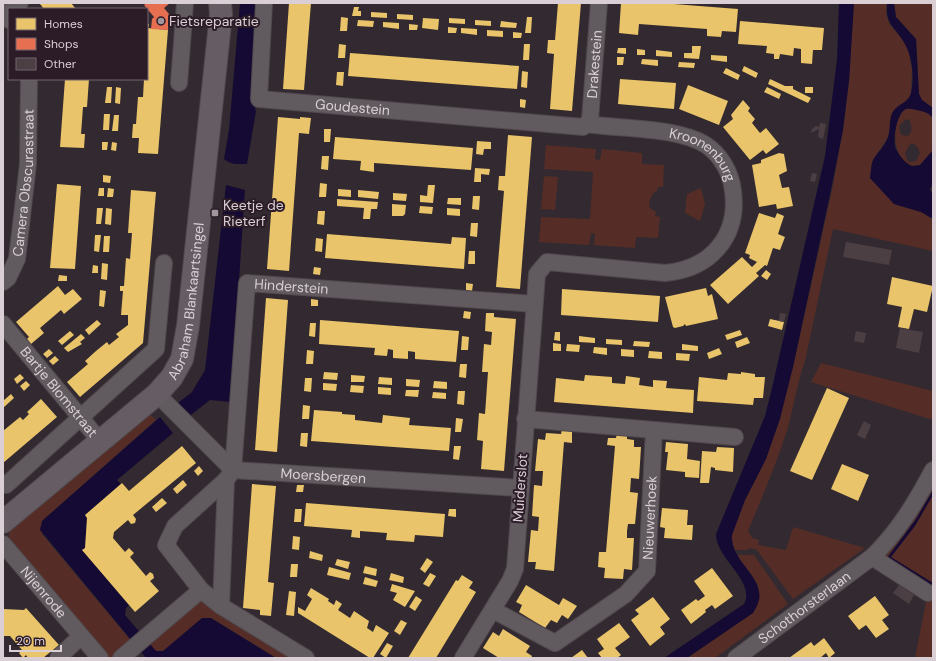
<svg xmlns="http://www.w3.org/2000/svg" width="936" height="661" viewBox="0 0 936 661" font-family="'DM Sans',sans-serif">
<rect width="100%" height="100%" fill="#322a30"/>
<g fill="#552d26" fill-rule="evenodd">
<path d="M 854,3 L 887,3 L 886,14 L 890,25 L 902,38 L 909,52 L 912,70 L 911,94 L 908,100 L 898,107 L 888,137 L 875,157 L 870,178 L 894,204 L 921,212 L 933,219 L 933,251 L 833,229 L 805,361 C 797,383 794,405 788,427 C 777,463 762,497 748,531 L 752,538 L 759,540 L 758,545 L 786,550 L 793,527 L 865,548 L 793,599 L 756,549 L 748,548 L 748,550 L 735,550 L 731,540 L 732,535 L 745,500 L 766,459 L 793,367 L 832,190 L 843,130 L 849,81 Z"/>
<polygon points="894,3 933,3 933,108 922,100 919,94 916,39 896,17"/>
<path d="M 906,109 C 914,108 929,111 933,119 L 933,150 L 920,165 L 915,166 C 892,166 889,119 906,109 ZM 906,119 L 909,120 C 912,125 913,132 908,136 L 901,135 L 899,126 ZM 912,143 L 917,146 L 920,153 L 916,161 L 908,162 L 905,153 L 910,144 Z"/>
<polygon points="546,145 596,149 595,159 600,160 602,149 642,153 642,164 664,165 663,187 658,187 657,191 653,193 649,202 650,208 656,212 655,216 660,217 658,238 636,237 635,248 594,245 595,234 591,233 589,245 539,242 541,217 590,219 593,172 544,169"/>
<polygon points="544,176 558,177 555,210 541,209"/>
<polygon points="701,188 705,204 700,221 685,213 687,194"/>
<polygon points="821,363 933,391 933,420 811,382"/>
<polygon points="147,411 156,420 42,521 42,534 133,643 114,658 108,658 11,544 9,541 9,531"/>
<polygon points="933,476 933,658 915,658 928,592 880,558"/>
<polygon points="738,555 754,555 788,604 715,658 687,658 753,613"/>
<polygon points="201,598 295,658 276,658 211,618 163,651 156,651 146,641"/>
</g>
<g fill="#150a33">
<path d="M 240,3 L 260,3 L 253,103 L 256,111 L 247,164 C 238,164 231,165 224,159 L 229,130 Z"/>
<path d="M 839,3 L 854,3 L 849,81 L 843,130 L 831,190 L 793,367 L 780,419 L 766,459 L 745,500 L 732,535 C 730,566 776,580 753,613 L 687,658 L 664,658 L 744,604 C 756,581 716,559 716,534 L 765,416 L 772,388 L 825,156 L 837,59 Z"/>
<path d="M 887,3 L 894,3 L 896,17 L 916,39 L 919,94 L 922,100 L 933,108 L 933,119 C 931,114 926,112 921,111 C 916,110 910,108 906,109 C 897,112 892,141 896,149 C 899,155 905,163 912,166 L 920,165 L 933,150 L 933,184 L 930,189 L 933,196 L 933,219 L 921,212 L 894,204 L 870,178 C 871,172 871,164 873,160 C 878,152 885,146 888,137 C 891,128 888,118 894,110 C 899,104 909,102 911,93 C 915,76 912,52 901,38 C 891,23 886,23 887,3 Z"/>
<polygon points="226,185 245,190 231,402 210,400 187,418 174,406 192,392 205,370"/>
<polygon points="160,417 173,433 117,480 121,484 85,515 87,518 85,548 82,550 129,605 126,608 125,615 156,651 163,651 202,618 211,618 276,658 146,658 40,530 42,521"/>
<polygon points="933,490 933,495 915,526 891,557 933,583 933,587 887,558 916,519"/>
</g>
<g fill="#e9c46a">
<polygon points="41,3 71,3 76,9 44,9 40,4"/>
<polygon points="289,3 311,3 304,90 283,89"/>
<polygon points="558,3 581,3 572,111 550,109 554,54 547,53 548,40 555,40"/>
<polygon points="621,3 661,3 738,9 736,32 722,31 721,37 707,36 707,29 639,24 638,35 619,33"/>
<polygon points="354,7 359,7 358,11 361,11 361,16 352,16"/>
<polygon points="371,12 387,13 387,18 371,17"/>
<polygon points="397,14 413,15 413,20 397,19"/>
<polygon points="341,17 348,18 347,31 340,31"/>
<polygon points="527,17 532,17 531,33 525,33"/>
<polygon points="423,18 439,19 438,30 422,28"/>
<polygon points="449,18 465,19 465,24 449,23"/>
<polygon points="358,20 374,21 373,27 357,26"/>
<polygon points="475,20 491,21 491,26 475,25"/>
<polygon points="501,21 517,23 516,28 500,27"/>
<polygon points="740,21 824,28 822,50 813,50 812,64 801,63 801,49 794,48 793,56 780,54 779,59 774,59 774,54 766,53 767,46 738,44"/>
<polygon points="383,22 399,23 399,29 383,27"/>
<polygon points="147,24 149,24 148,28 168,30 158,154 138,153 139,138 132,138 133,124 136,124 138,97 143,97 144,79 147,79"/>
<polygon points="409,24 418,25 417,30 409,30"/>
<polygon points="448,27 457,28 456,33 448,33"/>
<polygon points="461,28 477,29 477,35 461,33"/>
<polygon points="487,30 503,31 503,37 487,36"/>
<polygon points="513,32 522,33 521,38 513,38"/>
<polygon points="339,44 346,45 345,58 338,58"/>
<polygon points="524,44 530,44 529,60 523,60"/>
<polygon points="692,46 701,46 699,59 684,58 684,53 692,53"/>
<polygon points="618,48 626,48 626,54 617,53"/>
<polygon points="637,49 645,50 645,55 637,55"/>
<polygon points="656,50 672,52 672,57 656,56"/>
<polygon points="350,53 519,66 517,89 348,76"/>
<polygon points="711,55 727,56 727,62 711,60"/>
<polygon points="617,57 624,57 623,65 617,65"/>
<polygon points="642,59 658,60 658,66 641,64"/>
<polygon points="679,62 695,63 694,68 678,67"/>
<polygon points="744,66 758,73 756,78 742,71"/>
<polygon points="726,68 740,75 738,80 723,73"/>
<polygon points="522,71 528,72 527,88 521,87"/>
<polygon points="337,72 344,72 343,86 336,85"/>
<polygon points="65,79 89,79 87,107 83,107 81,134 85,134 84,148 60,147"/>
<polygon points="620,79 676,83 674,109 618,104"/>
<polygon points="770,79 785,86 793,86 793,89 811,98 808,103 768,84"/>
<polygon points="688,85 728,101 719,125 679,109"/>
<polygon points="107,87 112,87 111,103 105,103"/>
<polygon points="116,87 121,88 120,104 115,103"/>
<polygon points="767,87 781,94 779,99 764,92"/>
<rect x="805" y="87" width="8" height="6"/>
<polygon points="520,99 526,100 525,108 520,107"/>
<polygon points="743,100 750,108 748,111 755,119 752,123 760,133 766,128 779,144 766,154 763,150 750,160 723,127 733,119 731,115"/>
<polygon points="104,114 110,114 109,130 103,130"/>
<polygon points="114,115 119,115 118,131 112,131"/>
<polygon points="278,117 300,119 300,117 311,118 309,134 299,133 289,271 267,269"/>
<polygon points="324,129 331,129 330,142 324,142"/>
<polygon points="508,135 532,137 520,289 496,287 504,191 498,190 499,176 505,176"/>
<polygon points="335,137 473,148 471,170 374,163 374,172 360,170 361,161 333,159"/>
<polygon points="477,141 491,142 491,149 484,149 483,155 476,154"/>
<polygon points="102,142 108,142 107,150 102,150"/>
<polygon points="112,142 117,143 116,151 111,150"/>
<polygon points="779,153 784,154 787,171 779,175 782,188 789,187 793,206 777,209 776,204 759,207 752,165 761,163 761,160"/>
<polygon points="322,156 329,156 328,170 321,169"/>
<polygon points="475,168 490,169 489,175 481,174 481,182 474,182"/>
<polygon points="103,175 111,176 110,183 103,182"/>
<polygon points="320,183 327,184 326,197 319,197"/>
<polygon points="57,184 81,186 75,269 50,268"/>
<polygon points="428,185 435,185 433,203 420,202 420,195 427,196"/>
<polygon points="99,188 104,188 104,196 98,196"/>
<polygon points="108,188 114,189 113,197 107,197"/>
<polygon points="338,189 351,190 351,197 338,196"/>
<polygon points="131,190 156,192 143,343 80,397 67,382 88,364 85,361 96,351 107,342 109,345 119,337 116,334 128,325 128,315 121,315 123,291 120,291 120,286 124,286 126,258 130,259 132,233 128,233"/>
<polygon points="358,190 379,192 378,199 358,197"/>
<polygon points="393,193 407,194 406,201 393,200"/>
<polygon points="473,196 480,196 479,210 472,209"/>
<polygon points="448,198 461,198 461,205 447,204"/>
<polygon points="337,199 378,202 377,209 371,209 370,219 363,219 364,208 337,206"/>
<polygon points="392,204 406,205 405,214 403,216 392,216"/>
<polygon points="420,206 433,207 432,214 419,213"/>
<polygon points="97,208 103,208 101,224 96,224"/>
<polygon points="106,208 112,209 111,225 105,224"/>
<polygon points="447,208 460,209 460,216 447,215"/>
<polygon points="318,211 325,211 324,225 317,224"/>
<polygon points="759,213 775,218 777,213 784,216 778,234 785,237 780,250 773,248 767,266 765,265 756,273 759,276 728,304 710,285 742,257 752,267 757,262 749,258 750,255 745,253"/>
<polygon points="471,223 478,223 477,237 470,236"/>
<polygon points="327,234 451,244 452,237 466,238 464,269 325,258"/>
<polygon points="95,235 101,235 99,252 94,251"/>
<polygon points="104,236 110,236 109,252 103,252"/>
<polygon points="316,238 323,239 322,252 315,251"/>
<polygon points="469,251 475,251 475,264 468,264"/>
<polygon points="102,263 108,264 107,280 101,279"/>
<polygon points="93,265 98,266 98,273 92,273"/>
<polygon points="314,267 321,268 320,275 313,274"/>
<polygon points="766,270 771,274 767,280 761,276"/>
<polygon points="59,275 67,276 67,281 58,281"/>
<polygon points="892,277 933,286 927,312 914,309 909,329 898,327 902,307 887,304"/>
<polygon points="466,283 473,284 472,291 466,290"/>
<polygon points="58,286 65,295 73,289 82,299 64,314 61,310 40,328 44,333 31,344 27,339 29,337 16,322"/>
<polygon points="706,288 708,296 712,294 718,319 686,326 685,324 683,326 675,328 673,327 665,297"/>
<polygon points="562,289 660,296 658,322 561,315"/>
<polygon points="100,290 106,291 104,307 99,306"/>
<polygon points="266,298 288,300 277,452 255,450"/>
<polygon points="311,299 318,300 318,306 311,306"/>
<polygon points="464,311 471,312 470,319 463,318"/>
<polygon points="486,313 494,313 494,317 516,319 504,471 481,469 483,441 477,440 479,413 485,414 488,372 482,372 484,344 491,345 492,332 485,331"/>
<polygon points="770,319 784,322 782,330 768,326"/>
<polygon points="97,320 101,324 89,335 85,330"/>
<polygon points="320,320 459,331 456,362 415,359 415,352 408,351 408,359 393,358 393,350 388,349 387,356 374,355 375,348 319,344"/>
<polygon points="310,323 316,323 315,337 309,336"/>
<polygon points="740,330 742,335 727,340 725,335"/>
<polygon points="70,331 74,335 62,345 58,341"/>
<polygon points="555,332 560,332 560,341 554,340"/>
<polygon points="81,334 85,338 80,342 82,344 68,352 64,348"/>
<polygon points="462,336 469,337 468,350 461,350"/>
<polygon points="579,336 595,338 595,343 579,342"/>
<polygon points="747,337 750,343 737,348 735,342"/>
<polygon points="606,339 622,340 622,345 606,344"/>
<polygon points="634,341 650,342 649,347 633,346"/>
<polygon points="553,343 561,344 561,351 553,351"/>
<polygon points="567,344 580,345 579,352 566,351"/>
<polygon points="682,344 698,346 698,351 682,350"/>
<polygon points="594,347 607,348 607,355 593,353"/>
<polygon points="719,348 722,354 709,359 707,353"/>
<polygon points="49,349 53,353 47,358 43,354"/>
<polygon points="621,349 634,350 634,357 621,356"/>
<polygon points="307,350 314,351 313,364 306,364"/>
<polygon points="649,351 662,352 662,359 648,358"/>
<polygon points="676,353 690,354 689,361 676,360"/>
<polygon points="55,356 59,360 53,365 49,361"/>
<polygon points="460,364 467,364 466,378 459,377"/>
<polygon points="324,372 338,373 337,380 323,379"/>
<polygon points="741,372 755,374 755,377 765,377 763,398 754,398 753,405 697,401 699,377 727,380 728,373 741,374"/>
<polygon points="20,374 24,378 17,384 14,379"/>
<polygon points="351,375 365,376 364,382 351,382"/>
<polygon points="585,375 612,377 612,383 625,384 626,376 640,378 639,385 653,387 653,380 667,381 666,388 694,390 693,413 554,402 556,378 584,381"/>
<polygon points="379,377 392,378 392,385 378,384"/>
<polygon points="305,378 312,378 311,392 304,391"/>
<polygon points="406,379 420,380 419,387 406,386"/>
<polygon points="26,381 30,385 24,391 20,386"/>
<polygon points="434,381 447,382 447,389 433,388"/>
<polygon points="323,383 337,384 336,391 323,390"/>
<polygon points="351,385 364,386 363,393 350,392"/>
<polygon points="378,387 391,388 391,395 378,394"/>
<polygon points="827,388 849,398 812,480 790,471"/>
<polygon points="406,390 419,390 418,397 405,396"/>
<polygon points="458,391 465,391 464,405 457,404"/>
<polygon points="433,392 446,393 446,399 432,398"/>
<polygon points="11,394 14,398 3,408 3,401"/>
<polygon points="41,399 57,417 3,463 3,431 20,417 23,420 29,414 27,412"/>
<polygon points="303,405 310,406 309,419 302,419"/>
<polygon points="314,410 342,412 342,414 355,415 355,420 382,423 383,415 410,418 409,425 451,428 449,451 311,441"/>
<polygon points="456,418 463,419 461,432 455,432"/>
<polygon points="562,429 572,430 572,443 564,442 554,571 535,569 536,562 528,562 531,530 538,531 539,517 532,516 534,485 542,486 543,471 535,471 538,439 545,440 546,433 561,434"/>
<polygon points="301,433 308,433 307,447 300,446"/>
<polygon points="617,433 627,434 627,439 634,440 634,447 641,447 639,479 631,478 630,492 638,493 635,524 628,524 627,531 627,538 634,538 632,570 624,569 623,579 604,578 605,568 598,567 599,552 606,552 615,446 607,445 608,438 616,438"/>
<polygon points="666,442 688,444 687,459 700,461 699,478 685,477 685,472 666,470 668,452 665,452"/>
<polygon points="182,446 196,463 133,515 136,519 135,523 131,524 128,520 114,532 113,538 125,552 129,548 134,553 130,557 146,576 150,572 153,574 154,578 150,581 159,591 135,612 82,550 85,548 87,518 85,515 122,483 129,491"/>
<polygon points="454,446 461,446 459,460 453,459"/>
<polygon points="717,447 734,448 733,472 715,470 715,468 711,467 709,483 700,483 702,451 716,452"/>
<polygon points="842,464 869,475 858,501 831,489"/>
<polygon points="199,466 203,471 198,476 194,471"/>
<polygon points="183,480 187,485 177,494 173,489"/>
<polygon points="252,484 276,486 268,582 274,583 271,616 260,615 260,610 243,608"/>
<polygon points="297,485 304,485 303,492 296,492"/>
<polygon points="162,498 167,503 156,512 152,507"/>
<polygon points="306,503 445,514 443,537 415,535 414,542 386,540 387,533 360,531 360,538 351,537 352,530 304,526"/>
<polygon points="662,508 688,510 687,525 693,525 692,540 664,538 665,528 660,527"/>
<polygon points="295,509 302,509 301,522 294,522"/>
<polygon points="449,509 456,509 456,517 448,516"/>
<polygon points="293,536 300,537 299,550 292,549"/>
<polygon points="310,551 323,555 322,561 309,558"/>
<polygon points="427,558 433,562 425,573 420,569"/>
<polygon points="337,559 350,562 348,569 335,565"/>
<polygon points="291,564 298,564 297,577 290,577"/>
<polygon points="365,566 377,569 376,576 363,573"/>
<polygon points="329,567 351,573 349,580 327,575"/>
<polygon points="712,568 733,596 715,609 712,605 705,610 706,612 691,624 681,610 696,599 698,601 705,596 694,581"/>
<polygon points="391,573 404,577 403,583 389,580"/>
<polygon points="430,573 436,576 429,587 423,584"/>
<polygon points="462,575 473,582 469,588 476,592 436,658 408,658 456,580 458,581"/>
<polygon points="365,577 378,581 376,587 363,584"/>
<polygon points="392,584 415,591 405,607 393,600 397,593 390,591"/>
<polygon points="526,585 559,605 563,598 577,606 568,619 562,615 557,623 551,620 545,628 519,612 522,605 516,602"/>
<polygon points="311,588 329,599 328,601 334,605 336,600 342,604 338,610 350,618 354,611 369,621 367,628 373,632 376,625 389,633 373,658 370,658 298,613 298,607 305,611 312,599 307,595"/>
<polygon points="289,591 296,592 294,616 286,615"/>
<polygon points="416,596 422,600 415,611 409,607"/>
<polygon points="875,596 889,615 882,620 889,629 876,638 866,625 859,630 848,616"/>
<polygon points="653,597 670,619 660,627 665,634 650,646 631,620 639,614 635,610"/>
<polygon points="26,608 59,645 43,658 28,658 26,655 23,658 19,653 22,650 10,636 3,636 3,609 24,610"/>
<polygon points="401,620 407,623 400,635 394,631"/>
<polygon points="619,623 630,637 615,648 621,655 617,658 602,658 598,653 604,649 597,639"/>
<polygon points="503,629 530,646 526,652 532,656 531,658 499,658 483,648 493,632 499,636"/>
<polygon points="824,638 835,653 829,658 826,653 820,658 789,658 811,642 814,646"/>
<polygon points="387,643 393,646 386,658 380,654"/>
<polygon points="582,650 588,658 571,658"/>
</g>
<polygon fill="#e76f51" points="147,3 170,3 164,8 169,14 168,30 151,29 152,19 154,17 144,5"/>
<g fill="#4c3f44">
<polygon points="820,123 826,124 823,139 818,137 819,129 811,133 812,129 816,126 819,127"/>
<polygon points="812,173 817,174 815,182 810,181"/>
<polygon points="846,242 892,250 889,265 843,257"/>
<polygon points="780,313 786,314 784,322 779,321"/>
<polygon points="900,328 923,332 919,353 896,348"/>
<polygon points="856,331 866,333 864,343 854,341"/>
<polygon points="864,421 871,425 865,439 857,435"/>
<polygon points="899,585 914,595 909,604 893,593"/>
</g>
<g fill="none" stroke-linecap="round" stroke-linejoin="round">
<g stroke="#50484d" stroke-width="18">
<g id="street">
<path id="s1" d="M 264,3 L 259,99 L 583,127 L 587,124 C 620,129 678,127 706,145 C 721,155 731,173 733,191 C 739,237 710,269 665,273 L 547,262 L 537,274 L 515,569 L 510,581 L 463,658"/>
<polyline points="14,9 20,3"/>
<polyline points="3,12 9,20"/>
<polyline points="179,83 185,3"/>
<path id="s2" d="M 587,124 L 590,120 L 599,3"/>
<path id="s3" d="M 3,282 L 8,278 L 17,259 L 28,164 L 29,79"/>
<path id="s4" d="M 3,324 L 100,441"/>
<path id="s5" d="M 157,394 L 233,470 L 520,488"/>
<polyline points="654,430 735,437"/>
<polyline points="6,485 156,349 164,263"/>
<path id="s6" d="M 3,544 L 100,658"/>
<polyline points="872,557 928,593"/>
<polyline points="221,606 201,590 166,545 175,526 226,480"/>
<path id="s7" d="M 493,610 L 555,643 L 626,594 L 647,571 L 654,430 L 525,419"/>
<polyline points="58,658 81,636"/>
<polyline points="121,658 201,590"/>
<path id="s8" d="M 306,658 L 221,606 L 226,480 L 233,470 L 247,283 L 534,304"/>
<path id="s9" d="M 736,658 L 872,557 C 898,532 916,502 933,470"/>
</g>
</g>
<g stroke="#50484d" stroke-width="24">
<g id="secondary">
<path id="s10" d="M 3,522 L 157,394 L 172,377 L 182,359 L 188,326 L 221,14 L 220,3"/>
</g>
</g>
<use href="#street" stroke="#615a5e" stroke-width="16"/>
<use href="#secondary" stroke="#665d64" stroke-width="22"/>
</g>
<g fill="#a0959c" stroke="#2c1c27" stroke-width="1.5">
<circle cx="161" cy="21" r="4"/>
<rect x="211" y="209" width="8" height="8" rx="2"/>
</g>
<g text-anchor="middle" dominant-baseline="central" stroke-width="4" stroke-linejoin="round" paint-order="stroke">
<g font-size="14" fill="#dbcfd6" stroke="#2c1c27" text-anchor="start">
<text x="169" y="21">Fietsreparatie</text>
<text x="223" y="205">Keetje de<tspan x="223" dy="16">Rieterf</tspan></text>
</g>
<g font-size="14" fill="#dbcfd6" stroke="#2c1c27">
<text stroke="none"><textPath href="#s2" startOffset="61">Drakestein</textPath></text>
<text stroke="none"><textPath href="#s1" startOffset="190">Goudestein</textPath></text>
<text stroke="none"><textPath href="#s1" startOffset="551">Kroonenburg</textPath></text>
<text stroke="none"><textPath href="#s3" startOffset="104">Camera Obscurastraat</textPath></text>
<text stroke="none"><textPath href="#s8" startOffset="470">Hinderstein</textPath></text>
<text stroke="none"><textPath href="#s10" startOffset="301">Abraham Blankaartsingel</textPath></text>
<text stroke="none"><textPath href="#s4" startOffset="88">Bartje Blomstraat</textPath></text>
<text stroke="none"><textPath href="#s5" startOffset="198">Moersbergen</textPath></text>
<text transform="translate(520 488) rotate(-86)">Muiderslot</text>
<text stroke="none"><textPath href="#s7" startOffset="241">Nieuwerhoek</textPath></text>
<text stroke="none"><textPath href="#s6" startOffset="63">Nijenrode</textPath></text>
<text stroke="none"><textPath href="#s9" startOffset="85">Schothorsterlaan</textPath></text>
</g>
</g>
<rect width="936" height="661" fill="none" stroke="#dbcfd6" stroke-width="8"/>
<rect x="8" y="8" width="140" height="72" fill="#2c1c27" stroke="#72646d"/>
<rect x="16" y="18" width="20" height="12" fill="#e9c46a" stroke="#72646d"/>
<text x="44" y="28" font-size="12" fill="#dbcfd6">Homes</text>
<rect x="16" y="38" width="20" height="12" fill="#e76f51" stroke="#72646d"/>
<text x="44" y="48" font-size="12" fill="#dbcfd6">Shops</text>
<rect x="16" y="58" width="20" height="12" fill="#4c3f44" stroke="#72646d"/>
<text x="44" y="68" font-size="12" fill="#dbcfd6">Other</text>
<path d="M10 645v6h51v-6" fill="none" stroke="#dbcfd6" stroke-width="2"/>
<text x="16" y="645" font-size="12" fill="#dbcfd6" stroke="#2c1c27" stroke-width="3" paint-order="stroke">20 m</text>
</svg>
